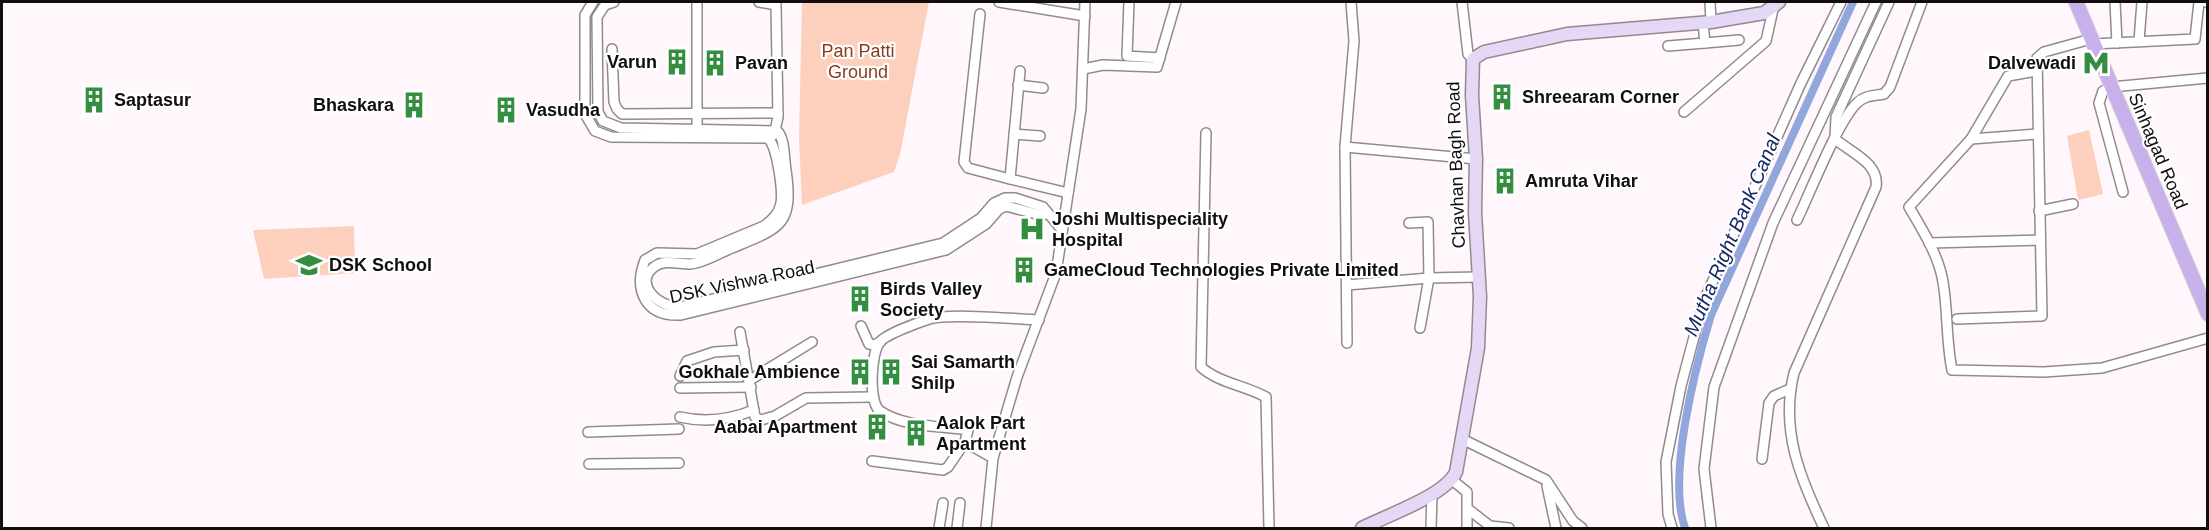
<svg xmlns="http://www.w3.org/2000/svg" width="2209" height="530" viewBox="0 0 2209 530" font-family="Helvetica,sans-serif">
<rect width="100%" height="100%" fill="#fff7fc"/>
<g fill="#fcd0bd">
<polygon points="802,2 929,2 900,154 894,172 802,205 799,139"/>
<polygon points="2089,130 2103,194 2078,200 2067,136"/>
<polygon points="354,226 355,273 264,279 253,230"/>
</g>
<g fill="none" stroke-linecap="round" stroke-linejoin="round">
<path stroke="#91a6da" stroke-width="8" d="M 1685,528 C 1667,477 1695,368 1711,315 L 1853,2"/>
<g stroke="#918a8f" stroke-width="12">
<g id="street">
<path d="M 593,2 L 585,15 L 585,114 L 595,131 L 611,137 L 767,138 C 777,142 783,192 781,203 C 779,214 772,220 764,226 L 697,254 L 657,253 L 645,260 C 633,291 646,317 681,315 L 946,250 L 986,224 L 999,209 L 1006,206 L 1040,215 L 1047,214"/>
<polyline points="614,2 605,5 597,17 598,112 603,121 621,128 777,131"/>
<polyline points="697,2 697,134"/>
<polyline points="759,2 776,5 778,117 774,135"/>
<polyline points="999,2 1085,16"/>
<polyline points="1129,2 1127,56 1160,58"/>
<polyline points="1351,2 1354,41 1345,147 1476,159"/>
<polyline points="1462,2 1468,54 1473,59"/>
<polyline points="1710,2 1711,22"/>
<polyline points="2115,2 2117,43"/>
<polyline points="2206,2 2208,3"/>
<polyline points="980,14 964,162 968,168 1010,179"/>
<polyline points="2139,41 2142,2"/>
<polyline points="1705,43 1739,40"/>
<polyline points="2093,44 2195,39 2199,2"/>
<polyline points="1668,46 1705,43 1703,23"/>
<polyline points="612,49 614,102 617,109 622,114 778,113"/>
<polyline points="1083,69 1103,65 1157,67 1176,2"/>
<polyline points="1020,71 1010,179 1068,193"/>
<polyline points="1018,85 1043,88"/>
<polyline points="1684,112 1766,41 1774,5"/>
<path d="M 777,131 C 785,137 784,159 786,170 C 794,226 780,228 732,248 C 719,253 704,263 690,264 C 678,264 664,259 654,267 C 633,283 658,308 680,307 L 943,243 L 981,218 L 994,203 L 1005,198 L 1015,198 L 1043,207 L 1062,230"/>
<path d="M 1206,133 L 1201,367 C 1219,383 1244,385 1266,397 L 1269,528"/>
<polyline points="1014,134 1040,136"/>
<path d="M 2037,134 L 1971,139 L 1909,207 C 1922,229 1939,256 1943,282 C 1948,311 1946,341 1952,370 L 2044,372 L 2102,368 L 2208,338"/>
<polyline points="1971,139 2008,76 2037,71"/>
<polyline points="1345,147 1347,343"/>
<polyline points="2123,192 2099,103 2103,91 2111,87 2208,78"/>
<polyline points="2039,211 2073,204"/>
<path d="M 1797,220 C 1810,193 1838,121 1857,103 C 1865,95 1874,96 1884,94 L 1890,87 L 1922,2"/>
<polyline points="1409,223 1428,222 1429,278 1478,277"/>
<polyline points="1929,243 2040,240"/>
<polyline points="1347,285 1429,278 1420,328"/>
<polyline points="1957,319 2042,316 2037,58 2044,52 2091,39"/>
<polyline points="861,326 869,344 874,345 880,342"/>
<polyline points="740,332 755,417 761,420 775,416 806,398 871,397"/>
<polyline points="680,376 687,361 714,352 744,350"/>
<polyline points="750,380 812,342"/>
<polyline points="680,388 751,387"/>
<path d="M 680,417 C 706,423 729,420 754,410"/>
<polyline points="588,432 679,429"/>
<polyline points="1462,439 1546,480 1573,521 1582,528"/>
<path d="M 993,458 L 965,442 L 968,430 C 941,426 903,427 880,411 C 868,402 871,352 880,342 C 886,334 920,322 929,319 C 950,313 1014,319 1039,320"/>
<polyline points="1762,459 1769,403 1774,396 1790,389"/>
<polyline points="872,461 943,470 948,467 965,442"/>
<polyline points="589,464 679,463"/>
<polyline points="1452,480 1467,492 1467,528"/>
<polyline points="1547,486 1556,528"/>
<polyline points="1468,509 1490,526 1509,528"/>
<polyline points="939,528 943,503"/>
<polyline points="957,528 960,503"/>
<polyline points="986,528 993,458 1017,377 1056,273 1081,109 1085,2"/>
<polyline points="1431,528 1432,493"/>
<polyline points="1672,528 1668,514 1666,462 1681,386 1703,303 1801,83 1841,2"/>
<polyline points="1711,528 1704,469 1714,387 1773,223 1876,2"/>
<path d="M 1824,528 C 1800,478 1780,430 1794,373 L 1876,187 C 1880,163 1850,152 1835,139 L 1836,117 L 1889,2"/>
</g>
</g>
<g stroke="#918a8f" stroke-width="15">
<path id="secondary" d="M 1362,528 C 1385,516 1445,496 1456,472 L 1478,348 L 1480,297 L 1475,212 L 1476,159 L 1472,95 L 1473,59 L 1484,52 L 1567,34 L 1711,22 L 1764,13 L 1779,2"/>
</g>
<g stroke="#d4d4d4" stroke-width="16">
<polyline id="primary" points="2076,2 2208,314"/>
</g>
<use href="#street" stroke="#fff" stroke-width="9"/>
<use href="#secondary" stroke="#e4d8f5" stroke-width="12"/>
<use href="#primary" stroke="#c8b1eb" stroke-width="14"/>
</g>
<defs>
<g id="building-bare" transform="scale(2.07)"><path d="M-4-6H4V6H1V3H-1V6H-4ZM-2.5-4.3h1.7v1.8h-1.7ZM.8-4.3h1.7v1.8H.8ZM-2.5-1h1.7V.8h-1.7ZM.8-1h1.7V.8H.8Z" fill="#338e40" stroke="#fff" stroke-width="2.5" paint-order="stroke"/></g>
<g id="metro-bare" transform="scale(2.07)"><path d="M-5.5 5V-5H-3L0 0L3-5H5.5V5H3V-.5L0 4L-3-.5V5Z" fill="#338e40" stroke="#fff" stroke-width="2.5" paint-order="stroke"/></g>
<g id="hospital-bare" transform="scale(2.07)"><path d="M-5-5h3v3.5h4V-5h3V5h-3V1.5h-4V5h-3Z" fill="#338e40" stroke="#fff" stroke-width="2.5" paint-order="stroke"/></g>
<g id="school-bare" transform="scale(2.07)"><path d="M0-5L7-2L0 1L-7-2ZM-4 1L0 2.5L4 1V4Q0 6-4 4Z" fill="#338e40" stroke="#fff" stroke-width="2.5" paint-order="stroke"/></g>
</defs>
<g fill-rule="evenodd">
<use href="#building-bare" x="677" y="62"/>
<use href="#building-bare" x="715" y="63"/>
<use href="#metro-bare" x="2096" y="63"/>
<use href="#building-bare" x="1502" y="97"/>
<use href="#building-bare" x="94" y="100"/>
<use href="#building-bare" x="414" y="105"/>
<use href="#building-bare" x="506" y="110"/>
<use href="#building-bare" x="1505" y="181"/>
<use href="#hospital-bare" x="1032" y="229"/>
<use href="#school-bare" x="309" y="265"/>
<use href="#building-bare" x="1024" y="270"/>
<use href="#building-bare" x="860" y="299"/>
<use href="#building-bare" x="860" y="372"/>
<use href="#building-bare" x="891" y="372"/>
<use href="#building-bare" x="877" y="427"/>
<use href="#building-bare" x="916" y="433"/>
</g>
<g text-anchor="middle" dominant-baseline="central" stroke-width="4.5" stroke-linejoin="round" paint-order="stroke">
<g font-size="18" fill="#873e1d" stroke="#fff">
<text x="858" y="51">Pan Patti<tspan x="858" dy="21">Ground</tspan></text>
</g>
<g font-size="18" font-weight="bold" fill="#100e0f" stroke="#fff" text-anchor="start">
<text x="657" y="62" text-anchor="end">Varun</text>
<text x="735" y="63">Pavan</text>
<text x="2076" y="63" text-anchor="end">Dalvewadi</text>
<text x="1522" y="97">Shreearam Corner</text>
<text x="114" y="100">Saptasur</text>
<text x="394" y="105" text-anchor="end">Bhaskara</text>
<text x="526" y="110">Vasudha</text>
<text x="1525" y="181">Amruta Vihar</text>
<text x="1052" y="219">Joshi Multispeciality<tspan x="1052" dy="21">Hospital</tspan></text>
<text x="329" y="265">DSK School</text>
<text x="1044" y="270">GameCloud Technologies Private Limited</text>
<text x="880" y="289">Birds Valley<tspan x="880" dy="21">Society</tspan></text>
<text x="911" y="362">Sai Samarth<tspan x="911" dy="21">Shilp</tspan></text>
<text x="840" y="372" text-anchor="end">Gokhale Ambience</text>
<text x="936" y="423">Aalok Part<tspan x="936" dy="21">Apartment</tspan></text>
<text x="857" y="427" text-anchor="end">Aabai Apartment</text>
</g>
<g font-size="18" fill="#100e0f" stroke="#fff">
<text transform="translate(2158 151) rotate(67)">Sinhagad Road</text>
<text transform="translate(1456 165) rotate(-92)">Chavhan Bagh Road</text>
<text transform="translate(742 282) rotate(-12)">DSK Vishwa Road</text>
</g>
<g font-size="20" font-style="italic" fill="#162864" stroke="#fff">
<text transform="translate(1732 235) rotate(-67)">Mutha Right Bank Canal</text>
</g>
</g>
<rect width="2209" height="530" fill="none" stroke="#100e0f" stroke-width="6"/>
</svg>
